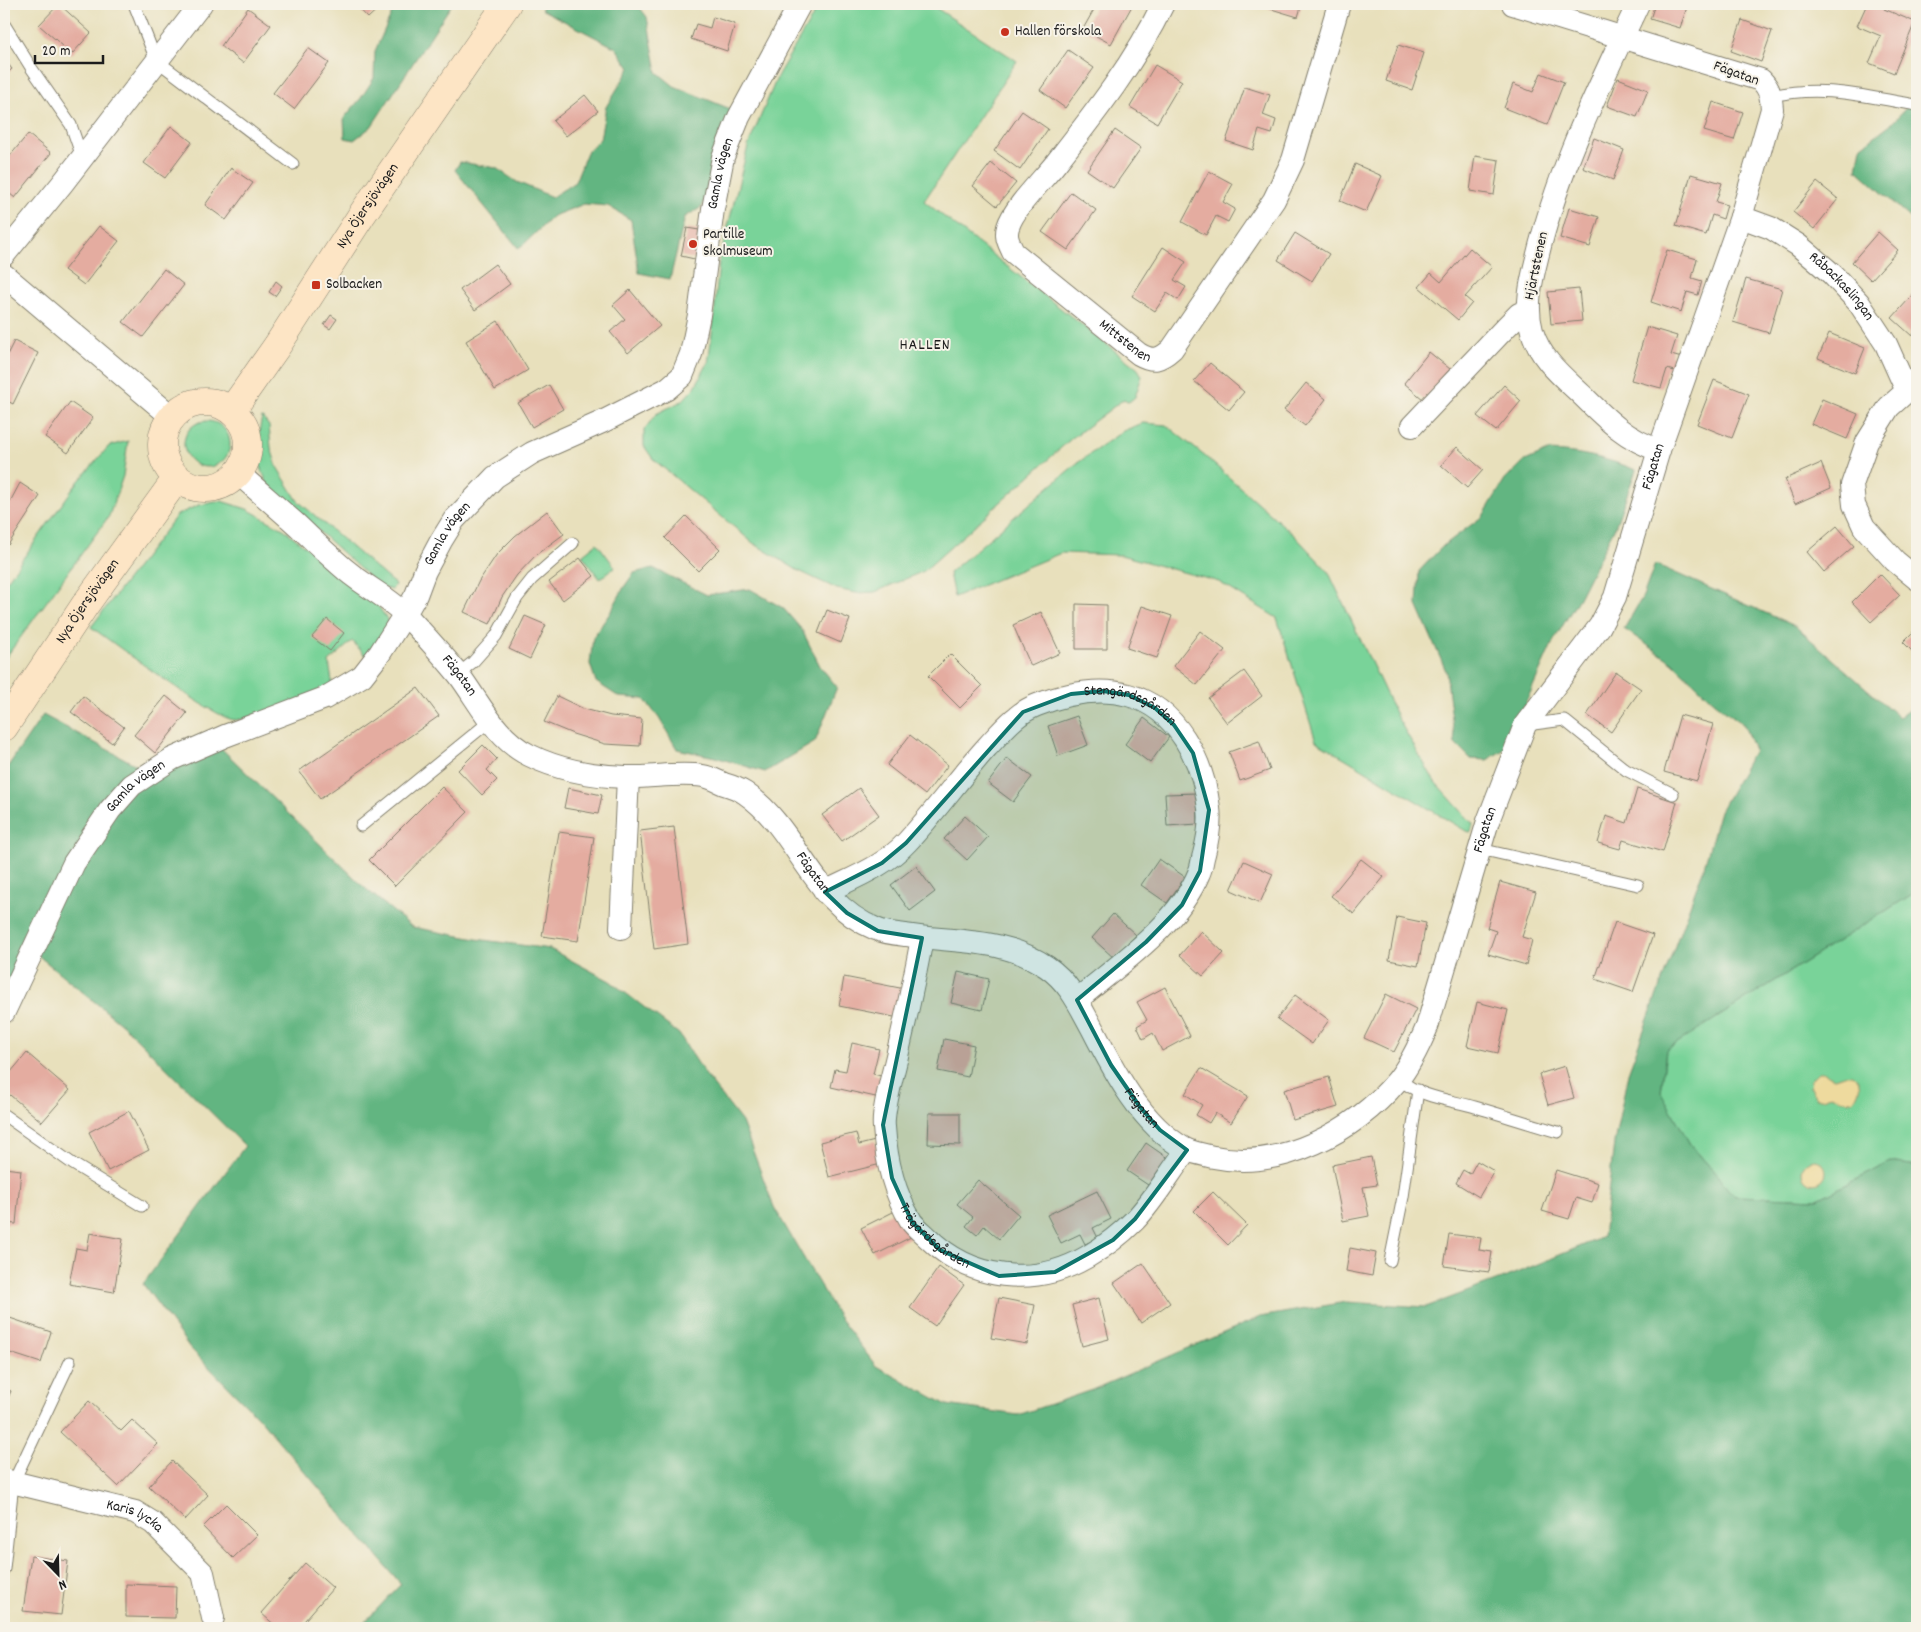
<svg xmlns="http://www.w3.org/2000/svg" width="1921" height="1632" viewBox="0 0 1921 1632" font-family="Dekko,sans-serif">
<rect width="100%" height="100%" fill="#f7f3e8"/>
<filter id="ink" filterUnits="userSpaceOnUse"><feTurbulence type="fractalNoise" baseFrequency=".02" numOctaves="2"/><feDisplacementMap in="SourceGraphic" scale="10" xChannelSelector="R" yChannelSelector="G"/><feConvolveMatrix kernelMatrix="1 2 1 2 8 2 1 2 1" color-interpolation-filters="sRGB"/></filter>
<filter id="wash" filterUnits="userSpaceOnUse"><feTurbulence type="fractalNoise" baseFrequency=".0096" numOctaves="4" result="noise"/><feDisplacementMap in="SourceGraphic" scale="20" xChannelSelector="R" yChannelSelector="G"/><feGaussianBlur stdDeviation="1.12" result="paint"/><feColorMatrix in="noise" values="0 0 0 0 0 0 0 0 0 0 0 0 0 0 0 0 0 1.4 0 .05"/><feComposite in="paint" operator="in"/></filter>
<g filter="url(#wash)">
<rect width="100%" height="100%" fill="#e8e0bc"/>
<g fill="#79d399" stroke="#4a785a">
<polygon points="820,4 930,4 1017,61 924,201 1138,369 1142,376 1135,397 1129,402 1124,399 1072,438 924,571 875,592 856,593 837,589 797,570 753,543 653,459 644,446 644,430 656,414 682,401 695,387 708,363 713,326 719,262 748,146 779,73"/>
<path d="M 262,417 L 269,426 L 271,448 L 277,467 L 298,501 L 391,581 L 395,584 L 392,590 L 380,587 L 268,485 C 256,459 256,445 262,417 Z"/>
<circle cx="207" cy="444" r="23"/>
<polygon points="1143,423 1166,425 1207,458 1294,535 1328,571 1397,717 1435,782 1473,824 1471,832 1466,831 1316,741 1277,618 1219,582 1121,555 1061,553 954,597 949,573 1076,464 1123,431"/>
<polygon points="128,441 123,476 109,516 4,660 4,585 77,483 109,446"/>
<path d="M 221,501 L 247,509 L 285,530 L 378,606 L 387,619 L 387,627 L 366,656 L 352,641 L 329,662 L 333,688 C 308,697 261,720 235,720 C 218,721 112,642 91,627 L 177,515 L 199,505 Z"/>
<polygon points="597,543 615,567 600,579 582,555"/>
<polygon points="1917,891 1917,1166 1890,1162 1818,1199 1735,1196 1690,1144 1661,1093 1666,1050"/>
</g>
<g fill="#62b581" stroke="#3f684e">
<polygon points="396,4 452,4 371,127 354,140 345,138 344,118 361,98 374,78 375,51"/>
<polygon points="545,4 637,4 647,17 657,72 674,86 733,110 714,161 702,207 685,217 670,279 639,273 631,220 608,206 584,204 553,216 519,249 455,170 460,162 496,168 517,182 552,197 575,182 587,152 600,139 606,107 630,68 616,48 541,9"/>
<polygon points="1917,96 1917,224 1857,170 1861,147 1893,122"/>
<path d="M 1548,451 C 1579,452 1607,458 1636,470 L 1615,527 L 1579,598 L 1553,642 L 1505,749 L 1487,760 L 1471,759 L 1455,743 L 1446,671 L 1417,605 L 1419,571 L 1443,546 L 1483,516 L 1505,480 L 1523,462 Z"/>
<polygon points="1655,564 1795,626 1899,717 1917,704 1917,891 1666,1050 1661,1092 1690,1144 1735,1196 1818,1199 1890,1162 1917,1166 1917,1628 359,1628 401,1584 259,1418 190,1348 143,1284 245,1146 124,1026 29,948 4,1002 4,772 43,715 140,767 221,748 365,888 412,927 476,939 550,949 610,981 679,1034 707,1077 742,1122 774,1207 838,1316 876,1366 947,1405 1018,1415 1092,1390 1260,1317 1346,1302 1426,1307 1509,1276 1603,1237 1614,1143 1628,1073 1703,870 1720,811 1754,750 1744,725 1714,702 1672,662 1624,629 1643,596"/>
<polygon points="653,568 707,595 750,589 783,608 802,630 820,666 837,687 815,742 765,772 715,757 677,749 659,718 644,699 619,697 596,682 590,664 593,637 610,613 624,587 634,573"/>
</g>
<g fill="#eeda9e" stroke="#857b5d">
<path d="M 1818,1072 L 1822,1072 L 1834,1078 C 1839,1077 1845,1073 1851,1075 C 1864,1078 1860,1095 1852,1101 L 1842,1100 L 1831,1095 L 1822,1098 L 1816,1098 L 1810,1088 L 1811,1079 Z"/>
<circle cx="1814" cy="1172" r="12"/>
</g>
<g id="blocks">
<g fill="#e4aca0">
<polygon points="59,4 91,33 72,54 39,25"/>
<polygon points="355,4 383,4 368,18"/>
<polygon points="1097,4 1133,4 1111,44 1083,29"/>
<polygon points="1269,4 1302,4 1298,17 1268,8"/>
<polygon points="1655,4 1688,4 1680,28 1650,19"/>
<polygon points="1867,4 1886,4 1884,9 1915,22 1894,73 1869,63 1881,36 1857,26"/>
<polygon points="248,8 271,25 243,63 221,46"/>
<polygon points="713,17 735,24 727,51 691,39 696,24 710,28"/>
<polygon points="1742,20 1772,31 1761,62 1731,51"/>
<polygon points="1398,45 1424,53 1412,90 1386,81"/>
<polygon points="308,48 329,63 294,109 273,93"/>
<polygon points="1068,50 1094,68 1065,108 1040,90"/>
<polygon points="4,59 12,69 4,76"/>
<polygon points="1155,65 1182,81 1157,123 1130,107"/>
<polygon points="1541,73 1564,82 1547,125 1504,108 1513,84 1533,92"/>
<polygon points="1618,78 1648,90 1637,117 1607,106"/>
<polygon points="1245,87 1270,95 1263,115 1276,120 1272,134 1259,130 1253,150 1226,141"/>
<polygon points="585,95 598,111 566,136 553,121"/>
<polygon points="1713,102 1743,112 1734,140 1704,131"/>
<polygon points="1022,111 1048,129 1020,170 994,151"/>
<polygon points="171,126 192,142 165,178 144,163"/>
<polygon points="1115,130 1141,148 1113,188 1087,170"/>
<polygon points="28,134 51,153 15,198 4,189 4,163"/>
<polygon points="1594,138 1624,150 1613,180 1583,168"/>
<polygon points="1475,156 1499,160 1494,195 1470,191"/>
<polygon points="991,163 1016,183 997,206 973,186"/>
<polygon points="1355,164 1382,176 1366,212 1340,201"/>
<polygon points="231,168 253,183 226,220 205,205"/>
<polygon points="1209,171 1233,184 1223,202 1235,209 1228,222 1216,216 1206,235 1182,222"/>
<polygon points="1691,174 1722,183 1716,202 1727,205 1723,219 1712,215 1706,235 1676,226"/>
<polygon points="1817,182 1838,199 1814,229 1793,212"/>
<polygon points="1071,192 1096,210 1068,250 1042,232"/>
<polygon points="1569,208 1599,217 1590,247 1560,238"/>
<polygon points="99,226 119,241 84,285 64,270"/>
<polygon points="687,228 705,231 699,260 681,256"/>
<polygon points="1878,232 1898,250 1871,280 1852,262"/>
<polygon points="1295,233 1329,254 1312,281 1278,260"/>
<polygon points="1163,247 1186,262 1174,280 1186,287 1178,300 1167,293 1155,311 1132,296"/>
<polygon points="1470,248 1492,267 1465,297 1472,303 1458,320 1419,287 1431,273 1441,282"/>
<polygon points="1667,250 1697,259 1692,278 1702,281 1698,295 1687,292 1681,312 1651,302"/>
<polygon points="495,264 510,284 475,310 460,290"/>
<polygon points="164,269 184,285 143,337 123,322"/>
<polygon points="1746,279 1782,289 1769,333 1733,322"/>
<polygon points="276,281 282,286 275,296 269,292"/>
<polygon points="1579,289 1582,321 1551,324 1548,292"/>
<polygon points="630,290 660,326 628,353 610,332 625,319 613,305"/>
<polygon points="1917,290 1917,330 1912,336 1892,318"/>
<polygon points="331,315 337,319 330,329 324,325"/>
<polygon points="498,321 528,370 495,390 466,341"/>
<polygon points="1647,327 1677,336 1671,355 1682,358 1678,372 1667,369 1661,388 1631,380"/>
<polygon points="1829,333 1865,348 1855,373 1818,358"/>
<polygon points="14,341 38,353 13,404 4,399 4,361"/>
<polygon points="1429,352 1450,369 1424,400 1404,383"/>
<polygon points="1210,363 1244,392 1229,410 1194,381"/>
<polygon points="1714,380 1749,394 1732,438 1697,424"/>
<polygon points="1306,383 1326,399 1305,426 1284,410"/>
<polygon points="549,385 563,409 532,427 518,403"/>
<polygon points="1504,385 1521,401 1496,431 1477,416"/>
<polygon points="1822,399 1858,414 1847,439 1811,424"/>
<polygon points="70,402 93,418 68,453 45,437"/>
<polygon points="1457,447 1483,470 1467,488 1441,465"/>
<polygon points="1821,463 1831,488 1795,504 1785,479"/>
<polygon points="20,483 40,496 8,545 4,541 4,513"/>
<polygon points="547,511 564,534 537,554 517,575 502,597 490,624 464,612 479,581 497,554 515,536"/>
<polygon points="686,516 720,549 698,571 665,538"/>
<polygon points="1837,526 1854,546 1824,572 1807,552"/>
<polygon points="580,558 594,576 563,600 549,582"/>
<polygon points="1880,574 1900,595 1871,622 1852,602"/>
<polygon points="1076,604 1107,605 1107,649 1076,649"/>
<polygon points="1142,606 1172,616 1157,658 1127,648"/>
<polygon points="827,610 850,619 841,643 818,633"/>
<polygon points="1041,612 1060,653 1031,666 1013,625"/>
<polygon points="525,616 546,625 530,659 509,649"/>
<polygon points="327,619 344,633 330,651 312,637"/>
<polygon points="1917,628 1917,656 1903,642"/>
<polygon points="1200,631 1225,650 1197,685 1173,666"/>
<polygon points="950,654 982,686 960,708 928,676"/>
<polygon points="1244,671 1262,696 1227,723 1208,698"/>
<polygon points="1616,672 1641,689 1611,732 1587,715"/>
<polygon points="418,688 439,716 320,799 299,771"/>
<polygon points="83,696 124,727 112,743 71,712"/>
<polygon points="166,696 187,713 155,753 134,735"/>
<polygon points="557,696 584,709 611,716 642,719 640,746 605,744 573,734 544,722"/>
<polygon points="1680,715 1713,724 1697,781 1664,772"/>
<polygon points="1077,716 1088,745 1058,756 1048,726"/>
<polygon points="1144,718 1169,737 1150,763 1125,744"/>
<polygon points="910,735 948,765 925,795 887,765"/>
<polygon points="1259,741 1270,770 1240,781 1229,752"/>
<polygon points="483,745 497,759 487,770 497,780 482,795 458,770"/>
<polygon points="1007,758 1032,777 1013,802 988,783"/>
<polygon points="442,787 468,812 395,886 369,860"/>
<polygon points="568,788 602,795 598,814 564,808"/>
<polygon points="859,788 879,815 842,841 822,815"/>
<polygon points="1637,789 1677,802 1663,852 1623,840 1620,849 1598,843 1606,816 1627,823"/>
<polygon points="1197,793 1198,824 1167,826 1165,794"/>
<polygon points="965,816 988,837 967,860 944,839"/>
<polygon points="674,827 688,944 654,949 640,831"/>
<polygon points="559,832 594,837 578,941 542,936"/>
<polygon points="1159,859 1185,877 1167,903 1141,885"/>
<polygon points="1361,859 1384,877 1354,914 1331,896"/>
<polygon points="1244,861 1273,874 1260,903 1231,890"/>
<polygon points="916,866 935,892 910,911 891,885"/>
<polygon points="1500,882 1536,892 1522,937 1532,940 1526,965 1488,954 1496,931 1487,928"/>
<polygon points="1113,914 1136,935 1115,959 1092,938"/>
<polygon points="1397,917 1426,923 1418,966 1389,960"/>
<polygon points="1615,922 1653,935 1633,992 1595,979"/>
<polygon points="1201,931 1224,953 1203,976 1180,955"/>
<polygon points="958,972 989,979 982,1010 951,1003"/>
<polygon points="844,977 905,989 899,1018 839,1006"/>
<polygon points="1165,987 1190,1036 1162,1051 1153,1033 1143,1039 1137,1026 1147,1020 1137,1002"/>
<polygon points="1386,994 1416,1009 1394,1052 1364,1038"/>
<polygon points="1295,995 1329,1020 1312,1044 1277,1019"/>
<polygon points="1477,1002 1508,1010 1498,1053 1467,1046"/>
<polygon points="944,1039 974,1045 968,1077 938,1071"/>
<polygon points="852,1043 879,1049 873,1074 885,1077 880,1098 831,1087 835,1069 846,1071"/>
<polygon points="27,1053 70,1090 42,1122 4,1090 4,1080"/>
<polygon points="1565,1066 1574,1098 1548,1105 1539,1074"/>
<polygon points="1201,1068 1248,1096 1231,1123 1215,1113 1209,1123 1196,1115 1202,1105 1185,1094"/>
<polygon points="1329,1077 1338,1107 1293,1120 1284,1090"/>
<polygon points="129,1111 149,1150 108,1171 89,1132"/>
<polygon points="929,1113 960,1113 960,1145 928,1144"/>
<polygon points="856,1133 859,1145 875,1141 881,1164 829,1177 820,1142"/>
<polygon points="1146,1143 1172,1161 1154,1189 1127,1171"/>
<polygon points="1371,1157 1377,1185 1363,1187 1369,1216 1343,1221 1332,1165"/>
<polygon points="1477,1161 1494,1171 1479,1197 1456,1183 1463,1170 1470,1174"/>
<polygon points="4,1168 21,1170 16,1224 4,1223"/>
<polygon points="1556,1170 1598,1183 1592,1203 1576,1198 1569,1219 1542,1211"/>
<polygon points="978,1180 1019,1215 999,1239 984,1226 977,1235 966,1226 973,1217 957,1204"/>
<polygon points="1097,1191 1111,1219 1093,1228 1098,1238 1085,1244 1080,1234 1061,1243 1047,1215"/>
<polygon points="1213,1192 1247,1225 1228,1245 1194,1211"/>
<polygon points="899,1209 913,1236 875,1255 861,1228"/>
<polygon points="90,1233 123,1239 114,1292 69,1284 76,1248 87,1250"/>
<polygon points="1449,1234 1481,1238 1479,1250 1492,1252 1489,1272 1444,1266"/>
<polygon points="1350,1248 1376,1253 1372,1276 1346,1271"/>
<polygon points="1143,1263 1170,1303 1141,1323 1114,1283"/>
<polygon points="939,1267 964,1285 935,1326 910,1308"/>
<polygon points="999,1298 1035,1305 1027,1344 991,1338"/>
<polygon points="1099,1298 1109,1339 1082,1346 1072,1305"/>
<polygon points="4,1316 51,1332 41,1363 4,1351"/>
<polygon points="4,1388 11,1391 4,1407"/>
<polygon points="89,1401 121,1431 132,1420 158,1444 118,1486 60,1432"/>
<polygon points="172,1461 208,1495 185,1520 149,1486"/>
<polygon points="226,1504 257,1535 233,1558 203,1527"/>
<polygon points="31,1556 68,1561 61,1615 23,1611"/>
<polygon points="305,1563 333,1588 298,1628 278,1628 261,1613"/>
<polygon points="126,1584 176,1586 175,1618 126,1617"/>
</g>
</g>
</g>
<g filter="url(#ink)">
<use href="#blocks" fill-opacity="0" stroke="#827e6c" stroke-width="1"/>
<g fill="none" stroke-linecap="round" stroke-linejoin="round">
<g stroke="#827e6c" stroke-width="13">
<g id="lane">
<polyline points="134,4 156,60 293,164"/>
<polyline points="4,24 32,69 71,125 82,157"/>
<path d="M 1771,96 C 1824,84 1866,97 1917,105"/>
<polyline points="458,674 473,662 496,636 517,598 532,579 573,543"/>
<polyline points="1526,725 1564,720 1626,770 1673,794"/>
<polyline points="361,826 490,721"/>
<polyline points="1480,849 1638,885"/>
<path d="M 1399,1079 C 1419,1097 1450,1100 1475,1107 C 1503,1115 1530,1124 1558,1132"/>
<polyline points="4,1115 73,1164 142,1206"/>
<polyline points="1390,1261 1403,1197 1418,1090"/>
<polyline points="4,1569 13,1483 70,1362"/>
</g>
</g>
<g stroke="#827e6c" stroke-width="24">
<g id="street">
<path id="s1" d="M 1163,4 C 1135,62 1096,112 1056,163 C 1043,180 1014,207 1008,227 C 1005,237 1009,243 1013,252 L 1139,354 C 1153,362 1160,360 1172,349 L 1274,200 L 1293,160 L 1339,4"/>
<path d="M 1638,4 C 1601,83 1562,161 1540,246 C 1533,275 1524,302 1532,331 C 1540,359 1563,377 1583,396 C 1606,419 1627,440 1659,450"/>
<path id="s2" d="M 1741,217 L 1771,228 L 1798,245 L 1832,274 L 1859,303 L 1886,344 L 1907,391"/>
<polyline points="4,255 62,184 201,4"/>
<polyline points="4,275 172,417"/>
<polyline points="1917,391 1907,391 1889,407 1867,442 1852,485 1854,505 1864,527 1895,561 1917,579"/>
<polyline points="1412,426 1506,327 1519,314 1528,310"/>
<path id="s3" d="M 238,473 C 257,490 277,507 296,524 C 313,540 329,556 347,571 C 366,587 391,599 408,617 C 425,636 443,655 459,675 C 480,703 496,739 529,755 C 559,770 592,776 626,777 C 651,778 678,772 703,776 C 710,777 717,781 724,784 C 731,786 739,789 745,793 C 799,830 811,903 876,929 C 885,933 897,934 906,935 C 956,943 1003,937 1047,967 C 1069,982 1080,1006 1092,1028 C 1114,1071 1141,1124 1185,1149 C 1193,1153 1205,1155 1214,1157 C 1281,1171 1355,1131 1397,1081 C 1410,1065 1419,1046 1427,1027 L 1488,821 L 1525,725 L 1600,626 L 1615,597 L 1659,450 L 1741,217 L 1772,109 C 1771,96 1770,89 1761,80 L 1513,4"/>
<path id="s4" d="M 825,892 C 853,878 885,866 907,842 C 935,812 959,778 987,747 C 1002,731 1016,713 1037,705 C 1065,694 1098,687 1128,695 C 1177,708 1203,761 1209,808 C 1211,823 1208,839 1204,854 C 1202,860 1202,867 1199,873 C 1178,925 1119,964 1077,1000"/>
<polyline points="621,928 628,777"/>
<path id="s5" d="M 922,938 C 915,978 906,1017 897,1056 C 893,1074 882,1111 884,1127 C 886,1159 894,1193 911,1221 C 915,1227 922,1232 927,1237 C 970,1280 1034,1288 1087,1257 C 1104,1247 1121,1234 1135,1220 C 1154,1200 1170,1172 1187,1150"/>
<path id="s6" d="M 4,1012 L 74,863 L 110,810 L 132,785 L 172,759 L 225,736 L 325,698 L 362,676 L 380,653 L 405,614 L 416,595 L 425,571 L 441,541 L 454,520 L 495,477 L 532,453 L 602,422 L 667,389 L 682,376 L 691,354 L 699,315 L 713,209 L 723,157 L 739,117 L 800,4"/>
<path id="s7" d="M 4,1480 L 135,1512 L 153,1523 L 203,1573 L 213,1618"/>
</g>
</g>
<g stroke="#827e6c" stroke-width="29">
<g id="secondary">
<circle cx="205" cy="445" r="43"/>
<path id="s8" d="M 232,410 L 277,346 L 363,213 L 507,4"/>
<path id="s9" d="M 4,727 L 85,605 L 177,478"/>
</g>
</g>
<use href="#lane" stroke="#fff" stroke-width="11"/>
<use href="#street" stroke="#fff" stroke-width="22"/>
<use href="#secondary" stroke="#fde5c5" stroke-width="28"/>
</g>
</g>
<path fill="#0f766e" fill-opacity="0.2" stroke="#0f766e" stroke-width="4" stroke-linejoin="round" d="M 1103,691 L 1129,695 L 1155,708 L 1174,725 L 1193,753 L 1209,810 L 1200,871 L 1182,905 L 1146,942 L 1077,1000 L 1111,1065 L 1140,1107 L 1160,1130 L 1187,1150 L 1135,1219 L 1113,1240 L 1055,1272 L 999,1276 L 940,1250 L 912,1222 L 892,1178 L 883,1125 L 922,938 L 878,931 L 847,913 L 825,892 L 882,863 L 906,843 L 1023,712 L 1071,694 Z"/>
<g fill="#c8321e" stroke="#f7f3e8" stroke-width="2">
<circle cx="1005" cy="32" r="5"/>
<circle cx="693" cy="244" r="5"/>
<rect x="311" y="280" width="10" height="10" rx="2.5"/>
</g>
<g text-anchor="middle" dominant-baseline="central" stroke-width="4" stroke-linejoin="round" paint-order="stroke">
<g font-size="15" fill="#1c1c1c" stroke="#f7f3e8" text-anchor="start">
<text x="1015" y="32">Hallen förskola</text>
<text x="703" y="235">Partille<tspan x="703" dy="17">Skolmuseum</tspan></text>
<text x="326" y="285">Solbacken</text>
</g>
<g font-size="15" fill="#1c1c1c" stroke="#f7f3e8">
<text transform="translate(1736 74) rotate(20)">Fägatan</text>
<text stroke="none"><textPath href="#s6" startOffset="1179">Gamla vägen</textPath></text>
<text stroke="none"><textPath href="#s8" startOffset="245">Nya Öjersjövägen</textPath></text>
<text transform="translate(1537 266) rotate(-78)">Hjärtstenen</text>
<text stroke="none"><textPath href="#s2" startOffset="124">Råbackaslingan</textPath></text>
<text stroke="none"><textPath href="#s1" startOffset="442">Mittstenen</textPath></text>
<text stroke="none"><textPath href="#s3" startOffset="2140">Fägatan</textPath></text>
<text stroke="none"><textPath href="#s6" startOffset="684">Gamla vägen</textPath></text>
<text stroke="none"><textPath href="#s9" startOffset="151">Nya Öjersjövägen</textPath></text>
<text stroke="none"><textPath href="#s3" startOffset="301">Fägatan</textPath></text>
<text stroke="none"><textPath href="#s4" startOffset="385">Stengärdsgården</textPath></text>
<text stroke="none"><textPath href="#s6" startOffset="264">Gamla vägen</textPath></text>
<text stroke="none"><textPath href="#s3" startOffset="1735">Fägatan</textPath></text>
<text stroke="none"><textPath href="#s3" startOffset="736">Fägatan</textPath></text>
<text stroke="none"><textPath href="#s3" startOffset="1170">Fägatan</textPath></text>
<text stroke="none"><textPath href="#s5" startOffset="319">Trägärdsgården</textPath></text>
<text stroke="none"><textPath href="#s7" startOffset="136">Karis lycka</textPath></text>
</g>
<g font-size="16" letter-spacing="1" fill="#1c1c1c" stroke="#f7f3e8">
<text x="925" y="345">HALLEN</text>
</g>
</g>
<rect width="1921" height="1632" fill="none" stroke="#f7f3e8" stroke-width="20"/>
<g transform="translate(58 1574) rotate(157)" stroke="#f7f3e8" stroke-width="4" paint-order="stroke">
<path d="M0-4L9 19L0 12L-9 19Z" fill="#1c1c1c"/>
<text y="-8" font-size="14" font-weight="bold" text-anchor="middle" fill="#1c1c1c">N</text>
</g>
<path d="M35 55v8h68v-8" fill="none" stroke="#1c1c1c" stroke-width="2.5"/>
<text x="42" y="55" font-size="15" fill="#1c1c1c" stroke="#f7f3e8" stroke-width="4" paint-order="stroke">20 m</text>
</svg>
